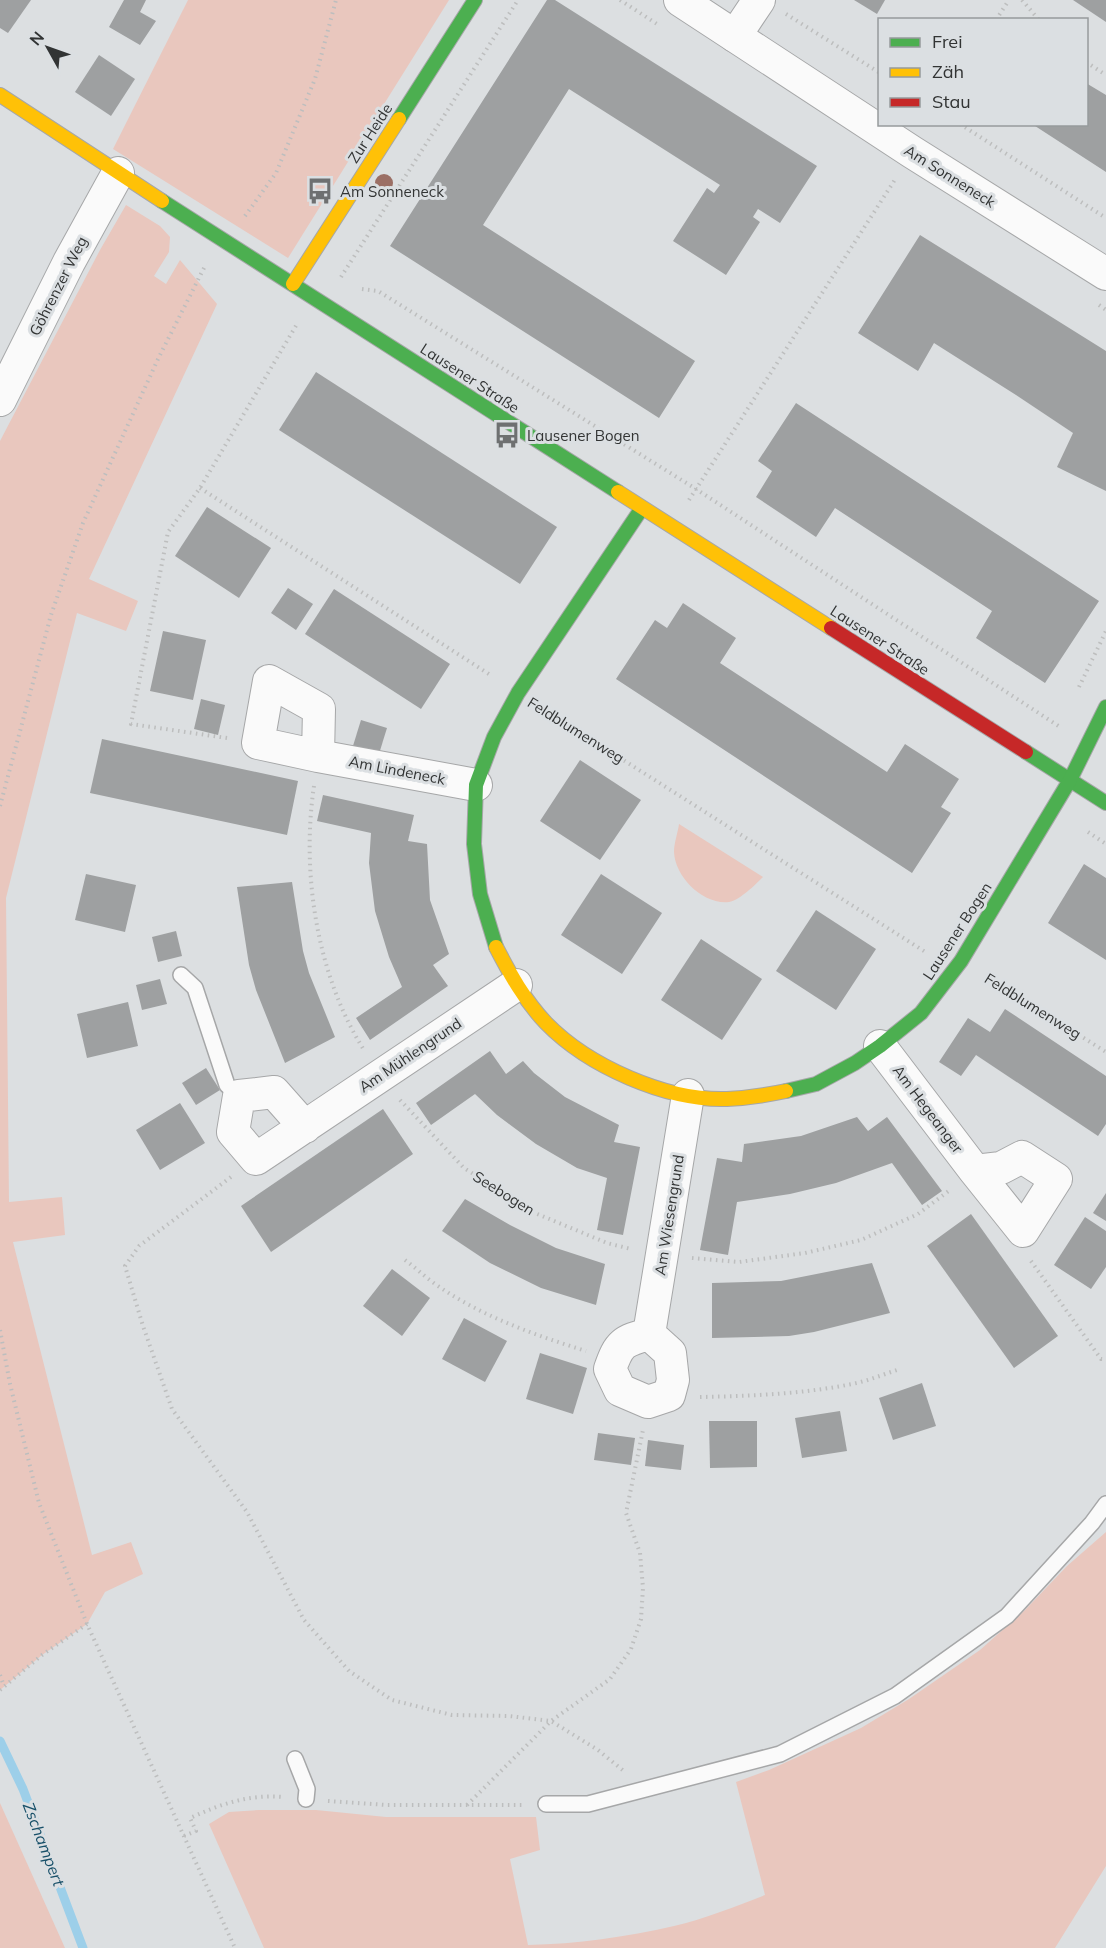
<svg xmlns="http://www.w3.org/2000/svg" width="1106" height="1948" viewBox="0 0 1106 1948" font-family="Mulish,sans-serif">
<rect width="100%" height="100%" fill="#dcdfe1"/>
<g fill="#e9c7be">
<polygon points="188,0 449,0 288,258 113,149"/>
<polygon points="126,205 160,226 170,237 169,252 154,276 166,284 180,260 217,304 89,579 138,601 126,631 77,613 6,898 9,1202 62,1197 65,1235 13,1242 92,1555 131,1542 143,1574 105,1592 87,1624 42,1655 0,1690 0,441 100,250"/>
<path d="M 679,824 L 763,877 C 755,885 740,900 729,902 C 703,905 675,877 674,852 C 674,843 678,832 679,824 Z"/>
<path d="M 1106,1532 L 1106,1866 L 1055,1948 L 264,1948 L 209,1824 L 229,1812 L 259,1810 L 316,1810 L 386,1817 L 536,1817 L 540,1850 L 510,1859 L 528,1945 C 577,1944 626,1937 674,1926 C 704,1919 736,1906 765,1895 L 736,1782 L 769,1770 L 861,1728 L 909,1699 L 980,1650 L 1025,1610 L 1067,1566 Z"/>
<polygon points="0,1803 65,1948 0,1948"/>
</g>
<g fill="none" stroke-linecap="round" stroke-linejoin="round">
<polyline stroke="#9dcfe9" stroke-width="9" points="0,1741 23,1789 83,1948"/>
</g>
<g fill="#9ea0a1">
<polygon points="0,0 31,0 8,33 0,28"/>
<polygon points="124,0 146,0 140,12 156,21 140,45 109,27"/>
<polygon points="547,0 555,0 817,166 780,223 758,209 753,217 760,222 726,275 673,241 707,188 714,193 720,185 569,89 483,225 695,361 659,418 390,246"/>
<polygon points="854,0 885,0 877,14"/>
<polygon points="1073,0 1106,0 1106,22"/>
<polygon points="99,55 135,79 111,116 75,92"/>
<polygon points="1086,83 1106,95 1106,172 1032,124 1086,124"/>
<polygon points="920,235 1106,351 1106,491 1057,467 1073,433 1016,395 934,343 918,371 858,333"/>
<polygon points="316,372 557,527 520,584 279,430"/>
<polygon points="796,403 1099,601 1045,683 976,638 992,611 835,508 816,537 756,497 772,471 758,461"/>
<polygon points="207,507 271,548 239,598 175,556"/>
<polygon points="288,588 313,604 296,630 271,613"/>
<polygon points="334,589 450,664 421,709 305,634"/>
<polygon points="683,603 736,638 720,663 887,772 905,744 959,779 941,807 951,813 912,873 616,679 655,620 667,628"/>
<polygon points="163,631 206,640 193,700 150,691"/>
<polygon points="201,699 225,705 218,735 194,729"/>
<polygon points="361,720 387,728 378,757 352,749"/>
<polygon points="102,739 298,781 287,835 90,793"/>
<polygon points="580,760 641,800 600,860 540,821"/>
<polygon points="323,795 414,815 408,841 427,844 430,900 449,954 433,965 448,986 370,1040 356,1018 402,987 389,957 375,911 369,863 371,833 317,821"/>
<polygon points="1084,864 1106,878 1106,960 1048,923"/>
<polygon points="86,874 136,885 125,932 75,920"/>
<polygon points="601,874 662,913 622,974 561,935"/>
<polygon points="292,882 303,951 309,973 335,1037 285,1063 256,990 249,965 237,887"/>
<polygon points="816,910 876,949 836,1010 776,971"/>
<polygon points="176,931 182,956 158,962 152,937"/>
<polygon points="701,939 762,979 722,1040 661,1000"/>
<polygon points="160,979 167,1004 142,1010 136,985"/>
<polygon points="128,1002 138,1046 87,1058 77,1014"/>
<polygon points="1005,1009 1106,1076 1106,1124 1098,1136 976,1055 961,1076 939,1062 968,1018 990,1032"/>
<polygon points="490,1051 506,1074 523,1061 534,1073 565,1097 619,1125 614,1142 640,1147 623,1235 597,1230 607,1178 577,1168 536,1144 497,1115 475,1094 431,1125 416,1103"/>
<polygon points="206,1068 220,1090 196,1105 182,1083"/>
<polygon points="180,1103 205,1143 160,1170 136,1130"/>
<polygon points="383,1109 413,1154 271,1252 241,1206"/>
<polygon points="857,1117 868,1131 887,1117 942,1191 922,1205 892,1163 836,1183 790,1194 737,1202 728,1255 700,1250 717,1158 742,1162 744,1144 801,1136"/>
<polygon points="1106,1193 1106,1221 1093,1213"/>
<polygon points="465,1199 510,1225 556,1248 605,1264 596,1305 541,1288 490,1263 442,1231"/>
<polygon points="971,1214 1058,1336 1014,1368 927,1246"/>
<polygon points="1085,1217 1106,1231 1106,1267 1091,1289 1054,1265"/>
<polygon points="872,1263 890,1313 814,1332 789,1336 712,1338 712,1283 781,1281"/>
<polygon points="392,1269 430,1298 402,1336 363,1306"/>
<polygon points="464,1318 507,1341 485,1382 442,1359"/>
<polygon points="540,1353 587,1368 573,1414 526,1399"/>
<polygon points="922,1383 936,1426 893,1440 879,1398"/>
<polygon points="840,1411 847,1451 802,1458 795,1418"/>
<polygon points="709,1421 757,1421 757,1467 710,1468"/>
<polygon points="598,1433 635,1438 631,1465 594,1460"/>
<polygon points="648,1440 684,1445 681,1470 645,1466"/>
</g>
<g fill="none" stroke-linecap="round" stroke-linejoin="round">
<g stroke="#a6a7a8" stroke-width="18">
<g id="lane">
<polyline points="181,975 195,988 227,1085 239,1096"/>
<polyline points="295,1759 307,1789 306,1799"/>
<polyline points="546,1804 588,1804 780,1754 895,1696 1007,1616 1092,1523 1106,1504"/>
</g>
</g>
<g stroke="#a6a7a8" stroke-width="34">
<g id="street">
<polyline points="680,0 912,152 1106,274"/>
<polyline points="735,36 759,0"/>
<polyline points="0,400 69,262 118,173"/>
<polyline points="318,756 258,743 269,681 319,709 318,756 476,785"/>
<polyline points="880,1046 975,1171 1001,1168 1022,1157 1056,1179 1023,1231 975,1171"/>
<polyline points="305,1127 274,1092 239,1096 233,1132 256,1159 516,985"/>
<path d="M 649,1334 C 623,1341 619,1343 610,1369 L 620,1390 L 648,1402 L 669,1395 L 673,1380 L 670,1353 L 649,1334 L 688,1095"/>
</g>
</g>
<g stroke="#a6a7a8" stroke-width="16">
<g id="fast">
<polyline points="399,119 475,0"/>
<polyline points="162,201 618,492"/>
<polyline points="1026,752 1106,803"/>
<polyline points="496,947 480,894 474,844 476,785 494,737 518,693 642,508"/>
<polyline points="786,1091 816,1084 855,1063 880,1046 921,1013 961,961 1070,780 1106,707"/>
</g>
</g>
<g stroke="#a6a7a8" stroke-width="16">
<g id="slow">
<polyline points="0,95 162,201"/>
<polyline points="293,284 399,119"/>
<polyline points="618,492 831,628"/>
<path d="M 496,947 C 510,974 525,1001 546,1023 C 588,1066 666,1101 727,1099 C 746,1098 767,1095 786,1091"/>
</g>
</g>
<g stroke="#a6a7a8" stroke-width="16">
<polyline id="jam" points="831,628 1026,752"/>
</g>
<g stroke="#bdbebe" stroke-width="4" stroke-dasharray="1.5 4.5" stroke-linecap="butt">
<polyline points="620,0 657,24"/>
<polyline points="1022,0 1039,20"/>
<polyline points="786,14 880,73"/>
<polyline points="996,20 1009,0"/>
<polyline points="1086,62 1106,75"/>
<polyline points="960,124 1106,218"/>
<polyline points="245,216 276,173 315,79 336,0"/>
<polyline points="341,277 518,0"/>
<polyline points="362,289 378,291 696,489 1060,727"/>
<polyline points="1099,305 1106,310"/>
<polyline points="200,488 492,676"/>
<polyline points="689,500 896,178"/>
<polyline points="1079,687 1106,631"/>
<polyline points="543,709 927,953"/>
<polyline points="227,738 131,724 168,532 200,488 297,324"/>
<path d="M 314,786 C 301,873 317,976 364,1050"/>
<polyline points="0,806 51,615 83,523 158,359 205,266"/>
<polyline points="1088,832 1106,844"/>
<polyline points="987,977 1106,1052"/>
<polyline points="400,1100 464,1168 535,1213 607,1243 631,1249"/>
<polyline points="231,1177 139,1246 125,1266 143,1326 172,1409 247,1512 304,1620 349,1671 392,1700 452,1715 509,1716 551,1721 598,1750 625,1772"/>
<polyline points="692,1258 739,1262 805,1253 861,1240 918,1214 950,1190"/>
<path d="M 405,1260 C 416,1268 426,1278 438,1286 C 483,1317 535,1335 586,1351"/>
<polyline points="1031,1261 1101,1359 1106,1359"/>
<polyline points="0,1330 10,1384 39,1503 87,1624 235,1948"/>
<path d="M 700,1397 C 751,1396 802,1394 852,1384 C 868,1381 884,1374 900,1369"/>
<polyline points="0,1675 4,1686"/>
<polyline points="0,1690 42,1655 87,1624"/>
<polyline points="328,1801 387,1805 524,1805"/>
<polyline points="467,1805 551,1721 610,1679 631,1649 641,1619 643,1588 640,1553 626,1513 643,1430"/>
<path d="M 184,1836 L 196,1831 L 190,1818 C 221,1804 249,1794 284,1797"/>
</g>
<use href="#lane" stroke="#fafafa" stroke-width="15"/>
<use href="#street" stroke="#fafafa" stroke-width="32"/>
<use href="#fast" stroke="#4caf50" stroke-width="14"/>
<use href="#slow" stroke="#ffc107" stroke-width="14"/>
<use href="#jam" stroke="#c62828" stroke-width="14"/>
</g>
<circle fill="#9b6f65" cx="384" cy="183" r="9"/>
<defs>
<g id="bus-bare" transform="scale(2.07)"><path d="M-5-6H5V4H4V6H2V4H-2V6H-4V4H-5ZM-3.5-4V0h7V-4ZM-3.5 1.2v1.5H-2V1.2ZM2 1.2v1.5H3.5V1.2Z" fill="#6e7071" stroke="#dbdfe2" stroke-width="2.5" paint-order="stroke"/></g>
</defs>
<g fill-rule="evenodd">
<use href="#bus-bare" x="320" y="191"/>
<use href="#bus-bare" x="507" y="435"/>
</g>
<g text-anchor="middle" dominant-baseline="central" stroke-width="6" stroke-linejoin="round" paint-order="stroke">
<g font-size="15" fill="#323434" stroke="#dbdfe2">
<text transform="translate(370 133) rotate(-57)">Zur Heide</text>
<text transform="translate(950 176) rotate(32)">Am Sonneneck</text>
<text transform="translate(58 286) rotate(-63)">Göhrenzer Weg</text>
<text transform="translate(470 378) rotate(33)">Lausener Straße</text>
<text transform="translate(880 640) rotate(33)">Lausener Straße</text>
<text transform="translate(576 730) rotate(32)">Feldblumenweg</text>
<text transform="translate(397 770) rotate(11)">Am Lindeneck</text>
<text transform="translate(957 931) rotate(-57)">Lausener Bogen</text>
<text transform="translate(1033 1006) rotate(32)">Feldblumenweg</text>
<text transform="translate(410 1055) rotate(-34)">Am Mühlengrund</text>
<text transform="translate(928 1109) rotate(53)">Am Hegeanger</text>
<text transform="translate(504 1193) rotate(32)">Seebogen</text>
<text transform="translate(669 1215) rotate(-81)">Am Wiesengrund</text>
</g>
<g font-size="15" fill="#323434" stroke="#dbdfe2" text-anchor="start">
<text x="340" y="191">Am Sonneneck</text>
<text x="527" y="435">Lausener Bogen</text>
</g>
<g font-size="16" font-style="italic" fill="#185069" stroke="#dbdfe2">
<text transform="translate(44 1844) rotate(69)">Zschampert</text>
</g>
</g>
<rect x="878" y="18" width="210" height="108" fill="#dbdfe2" stroke="#979b9c" stroke-width="1.5"/>
<rect x="890" y="38" width="30" height="9" fill="#4caf50" stroke="#979b9c" stroke-width="1.5"/>
<text x="932" y="48" font-size="18" fill="#323434">Frei</text>
<rect x="890" y="68" width="30" height="9" fill="#ffc107" stroke="#979b9c" stroke-width="1.5"/>
<text x="932" y="78" font-size="18" fill="#323434">Zäh</text>
<rect x="890" y="98" width="30" height="9" fill="#c62828" stroke="#979b9c" stroke-width="1.5"/>
<text x="932" y="108" font-size="18" fill="#323434">Stau</text>
<g transform="translate(48 48) rotate(310)" stroke="#dbdfe2" stroke-width="4.5" paint-order="stroke">
<path d="M0-4.5L10 22L0 15L-10 22Z" fill="#323434"/>
<text y="-9" font-size="16" font-weight="bold" text-anchor="middle" fill="#323434">N</text>
</g>
</svg>
